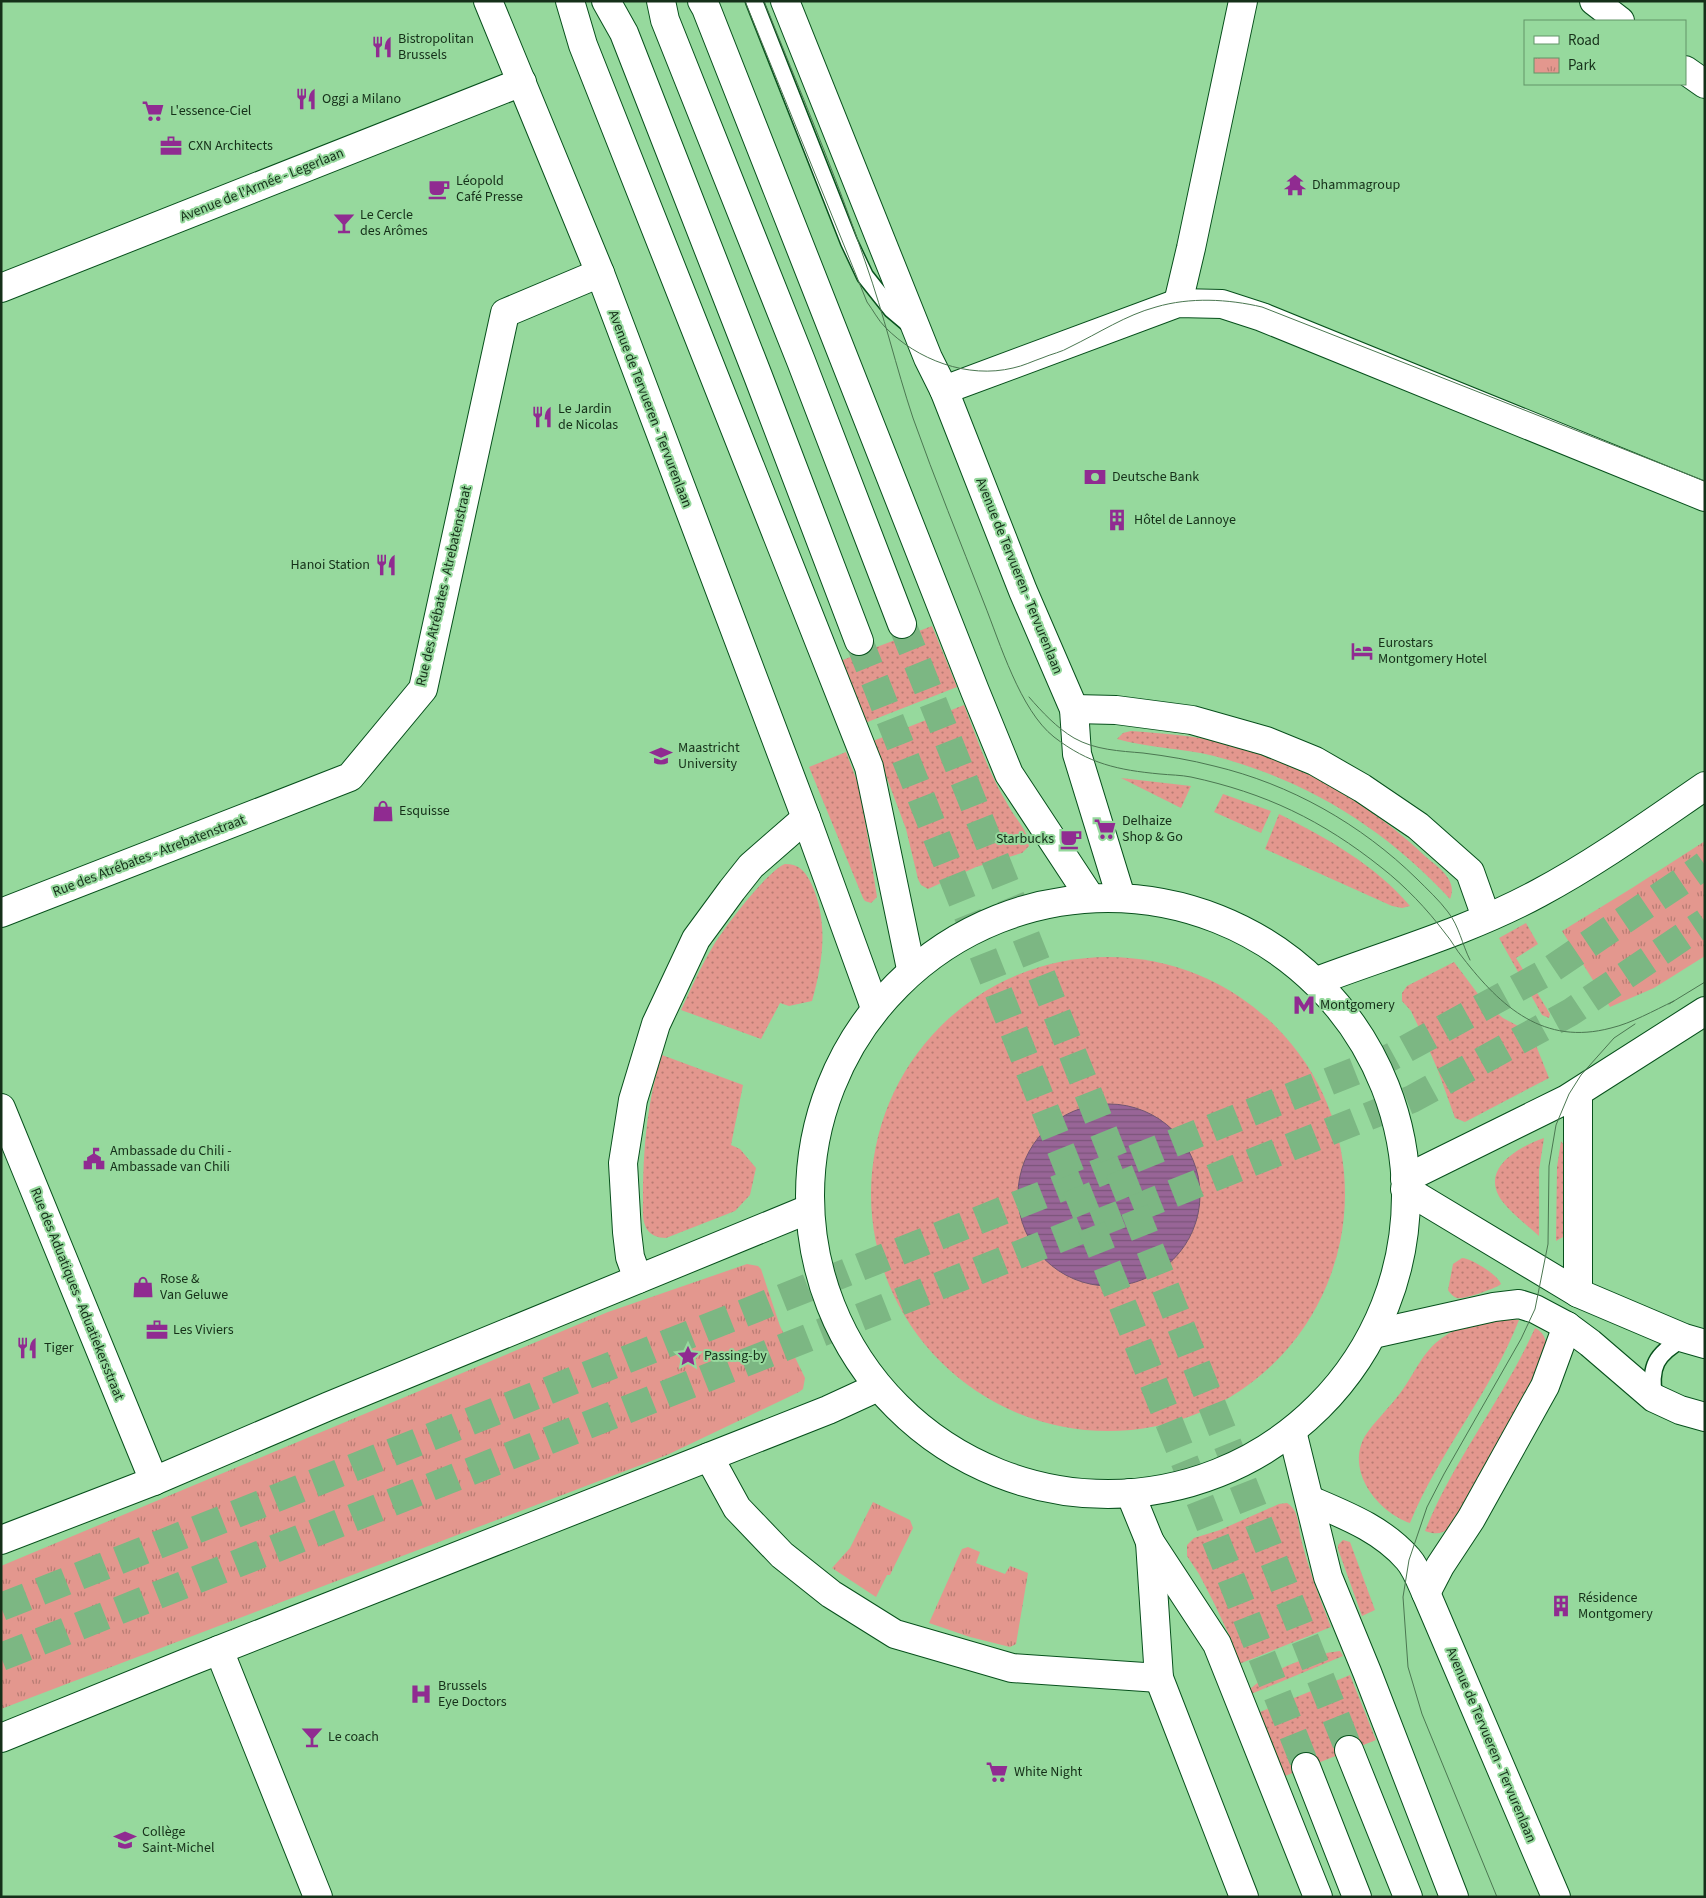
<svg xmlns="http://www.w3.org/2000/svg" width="1706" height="1898" viewBox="0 0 1706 1898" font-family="'Source Sans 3',sans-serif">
<defs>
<pattern id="grass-dots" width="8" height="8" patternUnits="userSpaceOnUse" patternTransform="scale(1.25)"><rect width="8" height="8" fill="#e3978e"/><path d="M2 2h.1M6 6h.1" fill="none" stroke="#b77c73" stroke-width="1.8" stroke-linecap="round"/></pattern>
<pattern id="park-tufts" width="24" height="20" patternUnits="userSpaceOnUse" patternTransform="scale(1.25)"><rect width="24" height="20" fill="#e3978e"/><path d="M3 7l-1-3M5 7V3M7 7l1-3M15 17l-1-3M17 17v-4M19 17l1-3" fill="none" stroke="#b77c73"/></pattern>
<pattern id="water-rules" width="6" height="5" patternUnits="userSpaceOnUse" patternTransform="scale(1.25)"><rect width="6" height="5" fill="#986597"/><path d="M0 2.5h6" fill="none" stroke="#7b547a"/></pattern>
</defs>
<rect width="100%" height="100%" fill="#96d99d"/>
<g fill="url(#grass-dots)">
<polygon points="932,626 957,687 865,723 840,661"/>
<path d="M 964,705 C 977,739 989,774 1008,805 C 1014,817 1030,833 1029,846 L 1022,853 L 976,867 L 928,889 L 921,885 L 918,879 L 906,829 L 873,741 Z"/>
<path d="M 1131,731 C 1168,734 1205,736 1240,747 C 1308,768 1375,808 1426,857 C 1439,868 1458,880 1450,899 C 1384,828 1308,781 1214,756 C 1182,748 1148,748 1117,739 L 1123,733 Z"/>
<polygon points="846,752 860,789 877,897 871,903 865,901 863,898 809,767"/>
<polygon points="1121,778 1191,786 1181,808"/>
<polygon points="1223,794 1271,811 1261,833 1214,812"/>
<path d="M 1279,814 C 1327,838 1375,865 1410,906 L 1402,908 L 1392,906 L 1265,849 Z"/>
<path d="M 785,864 C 799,864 805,871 811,883 C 829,921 823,962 812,1001 L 789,1006 L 780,1003 L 761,1039 L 681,1010 C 691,989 700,968 712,948 C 723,929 767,871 785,864 Z"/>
<polygon points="1526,923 1538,944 1516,958 1550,1014 1549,1018 1542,1015 1499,938"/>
<circle cx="1108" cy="1194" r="237"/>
<polygon points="1454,962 1484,1002 1503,1018 1531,1033 1549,1078 1465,1122 1455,1118 1437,1068 1422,1034 1411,1011 1402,1001 1402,993 1407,986"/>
<path d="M 662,1055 L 743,1085 L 731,1145 L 740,1149 L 756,1168 L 750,1195 L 735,1211 L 666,1238 C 658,1238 648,1235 645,1225 C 642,1218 643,1207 643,1199 C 643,1151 647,1100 662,1055 Z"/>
<path d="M 1544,1138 L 1539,1170 L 1539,1236 C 1527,1225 1512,1214 1502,1201 C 1479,1169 1518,1147 1544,1138 Z"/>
<polygon points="1561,1141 1565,1147 1565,1236 1556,1241 1557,1167"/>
<path d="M 1462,1258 C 1471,1258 1498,1275 1501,1284 C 1497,1288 1463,1300 1457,1298 C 1453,1297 1450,1293 1448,1290 L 1453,1264 Z"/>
<path d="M 1503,1318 L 1519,1320 C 1491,1392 1439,1452 1410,1523 C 1378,1512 1345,1471 1365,1436 C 1374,1422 1390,1407 1401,1392 C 1415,1373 1422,1352 1442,1338 C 1459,1325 1482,1322 1503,1318 Z"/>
<path d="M 1535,1328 C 1546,1333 1548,1345 1545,1356 L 1519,1406 L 1451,1527 C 1442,1534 1436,1535 1425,1531 C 1454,1459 1504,1398 1535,1328 Z"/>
<path d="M 1287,1503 C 1298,1509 1298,1523 1300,1534 C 1307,1566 1319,1596 1331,1627 L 1239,1664 L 1231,1639 L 1214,1603 L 1199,1574 L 1187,1556 L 1187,1545 L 1194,1538 L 1220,1530 L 1279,1504 Z"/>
<polygon points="1343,1540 1350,1542 1375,1610 1362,1616 1338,1549 1338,1545"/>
<path d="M 1340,1651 L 1343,1656 L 1251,1694 L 1250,1689 C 1274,1668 1309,1655 1340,1651 Z"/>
<polygon points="1350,1675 1376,1740 1285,1776 1260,1712"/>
</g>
<g fill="url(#park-tufts)">
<polygon points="1705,841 1705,956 1654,988 1610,1007 1562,931 1632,888"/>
<polygon points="747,1264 758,1266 761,1269 780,1326 805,1378 803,1389 799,1392 667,1455 1,1709 1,1566 608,1312"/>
<polygon points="873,1502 910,1520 913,1528 890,1575 887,1575 876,1597 832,1568 850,1548"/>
<polygon points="968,1547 980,1552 976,1563 1005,1574 1010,1566 1028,1573 1016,1644 1010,1647 970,1637 929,1623 962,1549"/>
</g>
<circle fill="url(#water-rules)" stroke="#715571" cx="1109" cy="1195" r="91"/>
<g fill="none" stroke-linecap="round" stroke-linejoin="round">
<g stroke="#7cb783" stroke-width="28" stroke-dasharray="28 14" stroke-linecap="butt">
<polyline points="1,1607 1391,1057 1547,972 1691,875 1705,865"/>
<polyline points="1,1657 1412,1099 1571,1012 1705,922"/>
</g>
<g stroke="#7cb783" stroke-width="28" stroke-dasharray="28 14" stroke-linecap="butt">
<polyline points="902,624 1349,1750"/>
<polyline points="859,641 1306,1767"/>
</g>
<g stroke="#07501c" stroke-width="19">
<g id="service">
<polyline points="754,1 849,242 865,276 892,310 911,326"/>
<path d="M 1654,1398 C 1649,1366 1656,1354 1684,1338"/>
</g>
</g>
<g stroke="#07501c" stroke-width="30">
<g id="minor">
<polyline points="488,1 600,273 806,818 875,1008"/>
<polyline points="785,1 928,358 944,390 1023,591 1074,709 1077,754 1121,897"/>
<polyline points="1594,1 1620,21"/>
<polyline points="1685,70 1705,84"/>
<polyline points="1,288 522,82"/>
<polyline points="1178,303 1191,248 1243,1"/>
<polyline points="944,390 1178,303 1222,304 1262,317 1705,497"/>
<polyline points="1074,709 1116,710 1192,720 1266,741 1315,761 1362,788 1418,826 1470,872 1486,917"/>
<polyline points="1,913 350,777 423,689 505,313 600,273"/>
<polyline points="1578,1093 1578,1293"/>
<polyline points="1,1108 154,1481"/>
<polyline points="638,1279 630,1257 627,1232 623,1163 633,1100 656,1024 696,939 732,890 751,866 806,818"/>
<polyline points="709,1457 737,1508 782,1555 831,1594 895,1634 1012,1668 1159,1678"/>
<path d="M 1310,1500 C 1345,1515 1382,1529 1408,1559 C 1416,1568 1421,1582 1426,1593 L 1556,1897"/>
<polyline points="1150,1542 1159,1678 1244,1897"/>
<polyline points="1426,1593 1440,1566 1471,1519 1545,1386 1567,1326"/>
<polyline points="219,1650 318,1897"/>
</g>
</g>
<g stroke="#07501c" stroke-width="30">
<g id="secondary">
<circle cx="1108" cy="1196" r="298"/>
<path d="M 1317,981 C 1391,953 1469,931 1539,893 C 1597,862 1651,823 1705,786"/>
<polyline points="1405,1179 1567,1099 1705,1011"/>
<polyline points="1405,1189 1578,1293 1684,1338 1705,1344"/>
<polyline points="1373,1334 1494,1307 1519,1304 1535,1309 1567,1326 1590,1343 1654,1398 1680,1410 1705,1417"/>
<polyline points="1,1540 154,1481 329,1406 809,1209"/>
<polyline points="1,1738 186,1663 828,1410 878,1387"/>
</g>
</g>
<g stroke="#07501c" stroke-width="30">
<g id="primary">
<polyline points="1292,1431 1328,1577 1367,1672 1454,1897"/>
<polyline points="1130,1493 1150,1542 1217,1644 1318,1897"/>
</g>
</g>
<g stroke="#07501c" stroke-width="30">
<g id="trunk">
<polyline points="570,1 583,45 869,767 911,969"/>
<polyline points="606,1 624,33 758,376 859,641"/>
<polyline points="661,1 665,20 801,361 902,624"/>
<polyline points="702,1 706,8 975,691 1009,774 1090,897"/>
<polyline points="1349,1750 1408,1897"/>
<polyline points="1306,1767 1357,1897"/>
</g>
</g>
<use href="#service" stroke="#fff" stroke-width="16"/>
<use href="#minor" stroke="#fff" stroke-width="28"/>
<use href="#secondary" stroke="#fff" stroke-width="28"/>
<use href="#primary" stroke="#fff" stroke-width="28"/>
<use href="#trunk" stroke="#fff" stroke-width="28"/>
<g stroke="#4b7751" stroke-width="1">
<path d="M 745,1 L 867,302 C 873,310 878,320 885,327 C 917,360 968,379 1013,368 C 1023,366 1033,361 1042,358 C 1051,354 1062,352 1070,347 C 1099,333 1126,315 1156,307 C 1190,297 1228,299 1262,307 L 1705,481"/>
<path d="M 764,1 C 799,89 836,175 866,264 C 884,315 896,367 913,418 C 935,480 960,541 984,603 C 1000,643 1020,710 1054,737 C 1089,764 1118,770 1160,774 C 1170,775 1181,775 1191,777 C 1265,793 1322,820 1382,868 C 1405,886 1427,909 1445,933 C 1452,941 1456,950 1463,958 C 1501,1007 1544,1046 1611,1028 C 1632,1023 1653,1011 1674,1001"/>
<path d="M 1029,697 C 1042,712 1057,728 1074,738 C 1095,750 1120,751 1143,753 C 1167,756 1191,760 1214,766 C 1290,784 1361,824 1417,879 C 1427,889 1439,900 1448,912 C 1459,926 1462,944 1470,960"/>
<polyline points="1669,1004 1705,982"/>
<polyline points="1497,1897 1422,1714 1408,1667 1403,1597 1409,1560 1427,1507 1444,1474 1521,1339 1535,1309 1548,1244 1549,1166 1556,1125 1569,1094 1581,1075 1614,1038 1635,1024"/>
</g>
</g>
<defs>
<g id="restaurant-bare" transform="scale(1.725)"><path d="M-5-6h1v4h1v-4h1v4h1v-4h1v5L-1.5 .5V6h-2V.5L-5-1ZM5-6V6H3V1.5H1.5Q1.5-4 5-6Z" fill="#902b91" stroke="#96d99d" stroke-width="2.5" paint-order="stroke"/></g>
<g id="supermarket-bare" transform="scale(1.725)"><path d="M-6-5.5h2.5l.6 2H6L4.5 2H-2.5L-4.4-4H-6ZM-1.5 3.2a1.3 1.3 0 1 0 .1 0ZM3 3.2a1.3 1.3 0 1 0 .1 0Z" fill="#902b91" stroke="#96d99d" stroke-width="2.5" paint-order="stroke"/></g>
<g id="office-bare" transform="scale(1.725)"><path d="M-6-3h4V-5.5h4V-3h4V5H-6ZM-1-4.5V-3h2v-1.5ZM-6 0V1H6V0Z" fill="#902b91" stroke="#96d99d" stroke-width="2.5" paint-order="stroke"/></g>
<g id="temple-bare" transform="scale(1.725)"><path d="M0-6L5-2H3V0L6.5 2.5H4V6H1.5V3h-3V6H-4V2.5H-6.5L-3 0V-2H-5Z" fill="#902b91" stroke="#96d99d" stroke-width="2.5" paint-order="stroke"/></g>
<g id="cafe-bare" transform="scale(1.725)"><path d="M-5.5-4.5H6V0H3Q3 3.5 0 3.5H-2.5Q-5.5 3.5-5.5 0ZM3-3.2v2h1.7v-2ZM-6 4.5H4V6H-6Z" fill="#902b91" stroke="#96d99d" stroke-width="2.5" paint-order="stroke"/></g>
<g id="bar-bare" transform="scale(1.725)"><path d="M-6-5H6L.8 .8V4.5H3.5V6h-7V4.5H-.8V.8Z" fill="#902b91" stroke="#96d99d" stroke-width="2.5" paint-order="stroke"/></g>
<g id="bank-bare" transform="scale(1.725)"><path d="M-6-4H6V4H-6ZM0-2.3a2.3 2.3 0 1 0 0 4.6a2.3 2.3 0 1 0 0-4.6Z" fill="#902b91" stroke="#96d99d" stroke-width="2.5" paint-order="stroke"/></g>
<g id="building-bare" transform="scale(1.725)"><path d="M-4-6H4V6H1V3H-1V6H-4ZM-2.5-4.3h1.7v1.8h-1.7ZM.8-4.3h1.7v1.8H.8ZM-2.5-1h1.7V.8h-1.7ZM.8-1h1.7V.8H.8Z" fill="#902b91" stroke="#96d99d" stroke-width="2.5" paint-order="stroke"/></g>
<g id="hotel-bare" transform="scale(1.725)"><path d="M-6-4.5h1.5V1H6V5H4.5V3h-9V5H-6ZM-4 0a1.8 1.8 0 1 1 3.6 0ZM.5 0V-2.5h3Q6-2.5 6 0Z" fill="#902b91" stroke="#96d99d" stroke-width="2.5" paint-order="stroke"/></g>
<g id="university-bare" transform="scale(1.725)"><path d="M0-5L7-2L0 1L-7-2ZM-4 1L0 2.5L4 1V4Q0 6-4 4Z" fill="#902b91" stroke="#96d99d" stroke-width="2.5" paint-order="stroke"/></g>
<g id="shop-bare" transform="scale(1.725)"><path d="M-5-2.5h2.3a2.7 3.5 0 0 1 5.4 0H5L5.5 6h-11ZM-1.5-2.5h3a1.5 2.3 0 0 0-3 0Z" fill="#902b91" stroke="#96d99d" stroke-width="2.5" paint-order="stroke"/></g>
<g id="metro-bare" transform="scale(1.725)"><path d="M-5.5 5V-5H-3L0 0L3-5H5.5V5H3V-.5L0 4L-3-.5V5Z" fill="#902b91" stroke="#96d99d" stroke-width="2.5" paint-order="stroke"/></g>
<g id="civic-bare" transform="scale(1.725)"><path d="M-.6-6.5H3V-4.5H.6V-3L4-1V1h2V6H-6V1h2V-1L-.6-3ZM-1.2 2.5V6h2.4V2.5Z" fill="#902b91" stroke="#96d99d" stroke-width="2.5" paint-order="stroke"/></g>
<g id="sight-bare" transform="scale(1.725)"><path d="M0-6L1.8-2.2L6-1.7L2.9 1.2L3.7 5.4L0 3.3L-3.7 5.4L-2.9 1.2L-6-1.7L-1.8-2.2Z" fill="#902b91" stroke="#96d99d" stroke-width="2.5" paint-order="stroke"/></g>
<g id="hospital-bare" transform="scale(1.725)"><path d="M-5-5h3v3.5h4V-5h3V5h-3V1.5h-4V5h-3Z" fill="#902b91" stroke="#96d99d" stroke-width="2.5" paint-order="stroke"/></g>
<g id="school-bare" transform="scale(1.725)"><path d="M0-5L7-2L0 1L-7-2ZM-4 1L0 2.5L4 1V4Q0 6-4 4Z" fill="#902b91" stroke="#96d99d" stroke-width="2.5" paint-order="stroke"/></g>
</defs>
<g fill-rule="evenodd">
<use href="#restaurant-bare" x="382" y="47"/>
<use href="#restaurant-bare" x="306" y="99"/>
<use href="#supermarket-bare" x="153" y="111"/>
<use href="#office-bare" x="171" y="146"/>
<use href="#temple-bare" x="1295" y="185"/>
<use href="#cafe-bare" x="439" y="189"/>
<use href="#bar-bare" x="344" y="223"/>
<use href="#restaurant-bare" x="542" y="417"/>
<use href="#bank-bare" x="1095" y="477"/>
<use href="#building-bare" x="1117" y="520"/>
<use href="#restaurant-bare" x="386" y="565"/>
<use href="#hotel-bare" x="1362" y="651"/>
<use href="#university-bare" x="661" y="756"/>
<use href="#shop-bare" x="383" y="811"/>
<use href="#supermarket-bare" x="1105" y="829"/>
<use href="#cafe-bare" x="1071" y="839"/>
<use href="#metro-bare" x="1304" y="1005"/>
<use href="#civic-bare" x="94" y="1159"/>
<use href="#shop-bare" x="143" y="1287"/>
<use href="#office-bare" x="157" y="1330"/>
<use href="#restaurant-bare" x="27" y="1348"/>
<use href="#sight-bare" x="688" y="1356"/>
<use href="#building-bare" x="1561" y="1606"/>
<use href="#hospital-bare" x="421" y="1694"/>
<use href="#bar-bare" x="312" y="1737"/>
<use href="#supermarket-bare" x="997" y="1772"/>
<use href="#school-bare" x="125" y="1840"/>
</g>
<g text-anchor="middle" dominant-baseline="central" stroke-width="4" stroke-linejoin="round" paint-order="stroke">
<g font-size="14" fill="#153019" stroke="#96d99d" text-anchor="start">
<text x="398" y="39">Bistropolitan<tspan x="398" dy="16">Brussels</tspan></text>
<text x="322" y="99">Oggi a Milano</text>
<text x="170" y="111">L'essence-Ciel</text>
<text x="188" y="146">CXN Architects</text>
<text x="456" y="181">Léopold<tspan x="456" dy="16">Café Presse</tspan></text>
<text x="1312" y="185">Dhammagroup</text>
<text x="360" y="215">Le Cercle<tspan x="360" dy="16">des Arômes</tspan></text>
<text x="558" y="409">Le Jardin<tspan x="558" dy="16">de Nicolas</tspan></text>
<text x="1112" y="477">Deutsche Bank</text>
<text x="1134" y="520">Hôtel de Lannoye</text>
<text x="370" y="565" text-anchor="end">Hanoi Station</text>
<text x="1378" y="643">Eurostars<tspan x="1378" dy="16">Montgomery Hotel</tspan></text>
<text x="678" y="748">Maastricht<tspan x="678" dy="16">University</tspan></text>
<text x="399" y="811">Esquisse</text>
<text x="1122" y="821">Delhaize<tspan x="1122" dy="16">Shop &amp; Go</tspan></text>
<text x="1054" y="839" text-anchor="end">Starbucks</text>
<text x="1320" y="1005">Montgomery</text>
<text x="110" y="1151">Ambassade du Chili -<tspan x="110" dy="16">Ambassade van Chili</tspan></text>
<text x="160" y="1279">Rose &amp;<tspan x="160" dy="16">Van Geluwe</tspan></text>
<text x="173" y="1330">Les Viviers</text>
<text x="44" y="1348">Tiger</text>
<text x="704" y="1356">Passing-by</text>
<text x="1578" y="1598">Résidence<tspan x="1578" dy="16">Montgomery</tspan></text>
<text x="438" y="1686">Brussels<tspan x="438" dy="16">Eye Doctors</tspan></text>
<text x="328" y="1737">Le coach</text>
<text x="1014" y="1772">White Night</text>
<text x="142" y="1832">Collège<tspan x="142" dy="16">Saint-Michel</tspan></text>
</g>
<g font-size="14" fill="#153019" stroke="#96d99d">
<text transform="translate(262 185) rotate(-22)">Avenue de l'Armée - Legerlaan</text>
<text transform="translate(650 409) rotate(69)">Avenue de Tervueren - Tervurenlaan</text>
<text transform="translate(1019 576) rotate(68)">Avenue de Tervueren - Tervurenlaan</text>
<text transform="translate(444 586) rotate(-77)">Rue des Atrébates - Atrebatenstraat</text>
<text transform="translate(149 856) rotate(-21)">Rue des Atrébates - Atrebatenstraat</text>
<text transform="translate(77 1294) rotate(68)">Rue des Aduatiques - Aduatiekersstraat</text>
<text transform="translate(1491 1745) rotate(67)">Avenue de Tervueren - Tervurenlaan</text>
</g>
</g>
<rect width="1706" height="1898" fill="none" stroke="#153019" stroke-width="5"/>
<rect x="1524" y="20" width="162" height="65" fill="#96d99d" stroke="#629568"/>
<rect x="1534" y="36" width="25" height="8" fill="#ffffff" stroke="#629568"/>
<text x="1568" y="45" font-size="15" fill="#153019">Road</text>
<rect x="1534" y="58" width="25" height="15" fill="url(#park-tufts)" stroke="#629568"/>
<text x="1568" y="70" font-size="15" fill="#153019">Park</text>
</svg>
